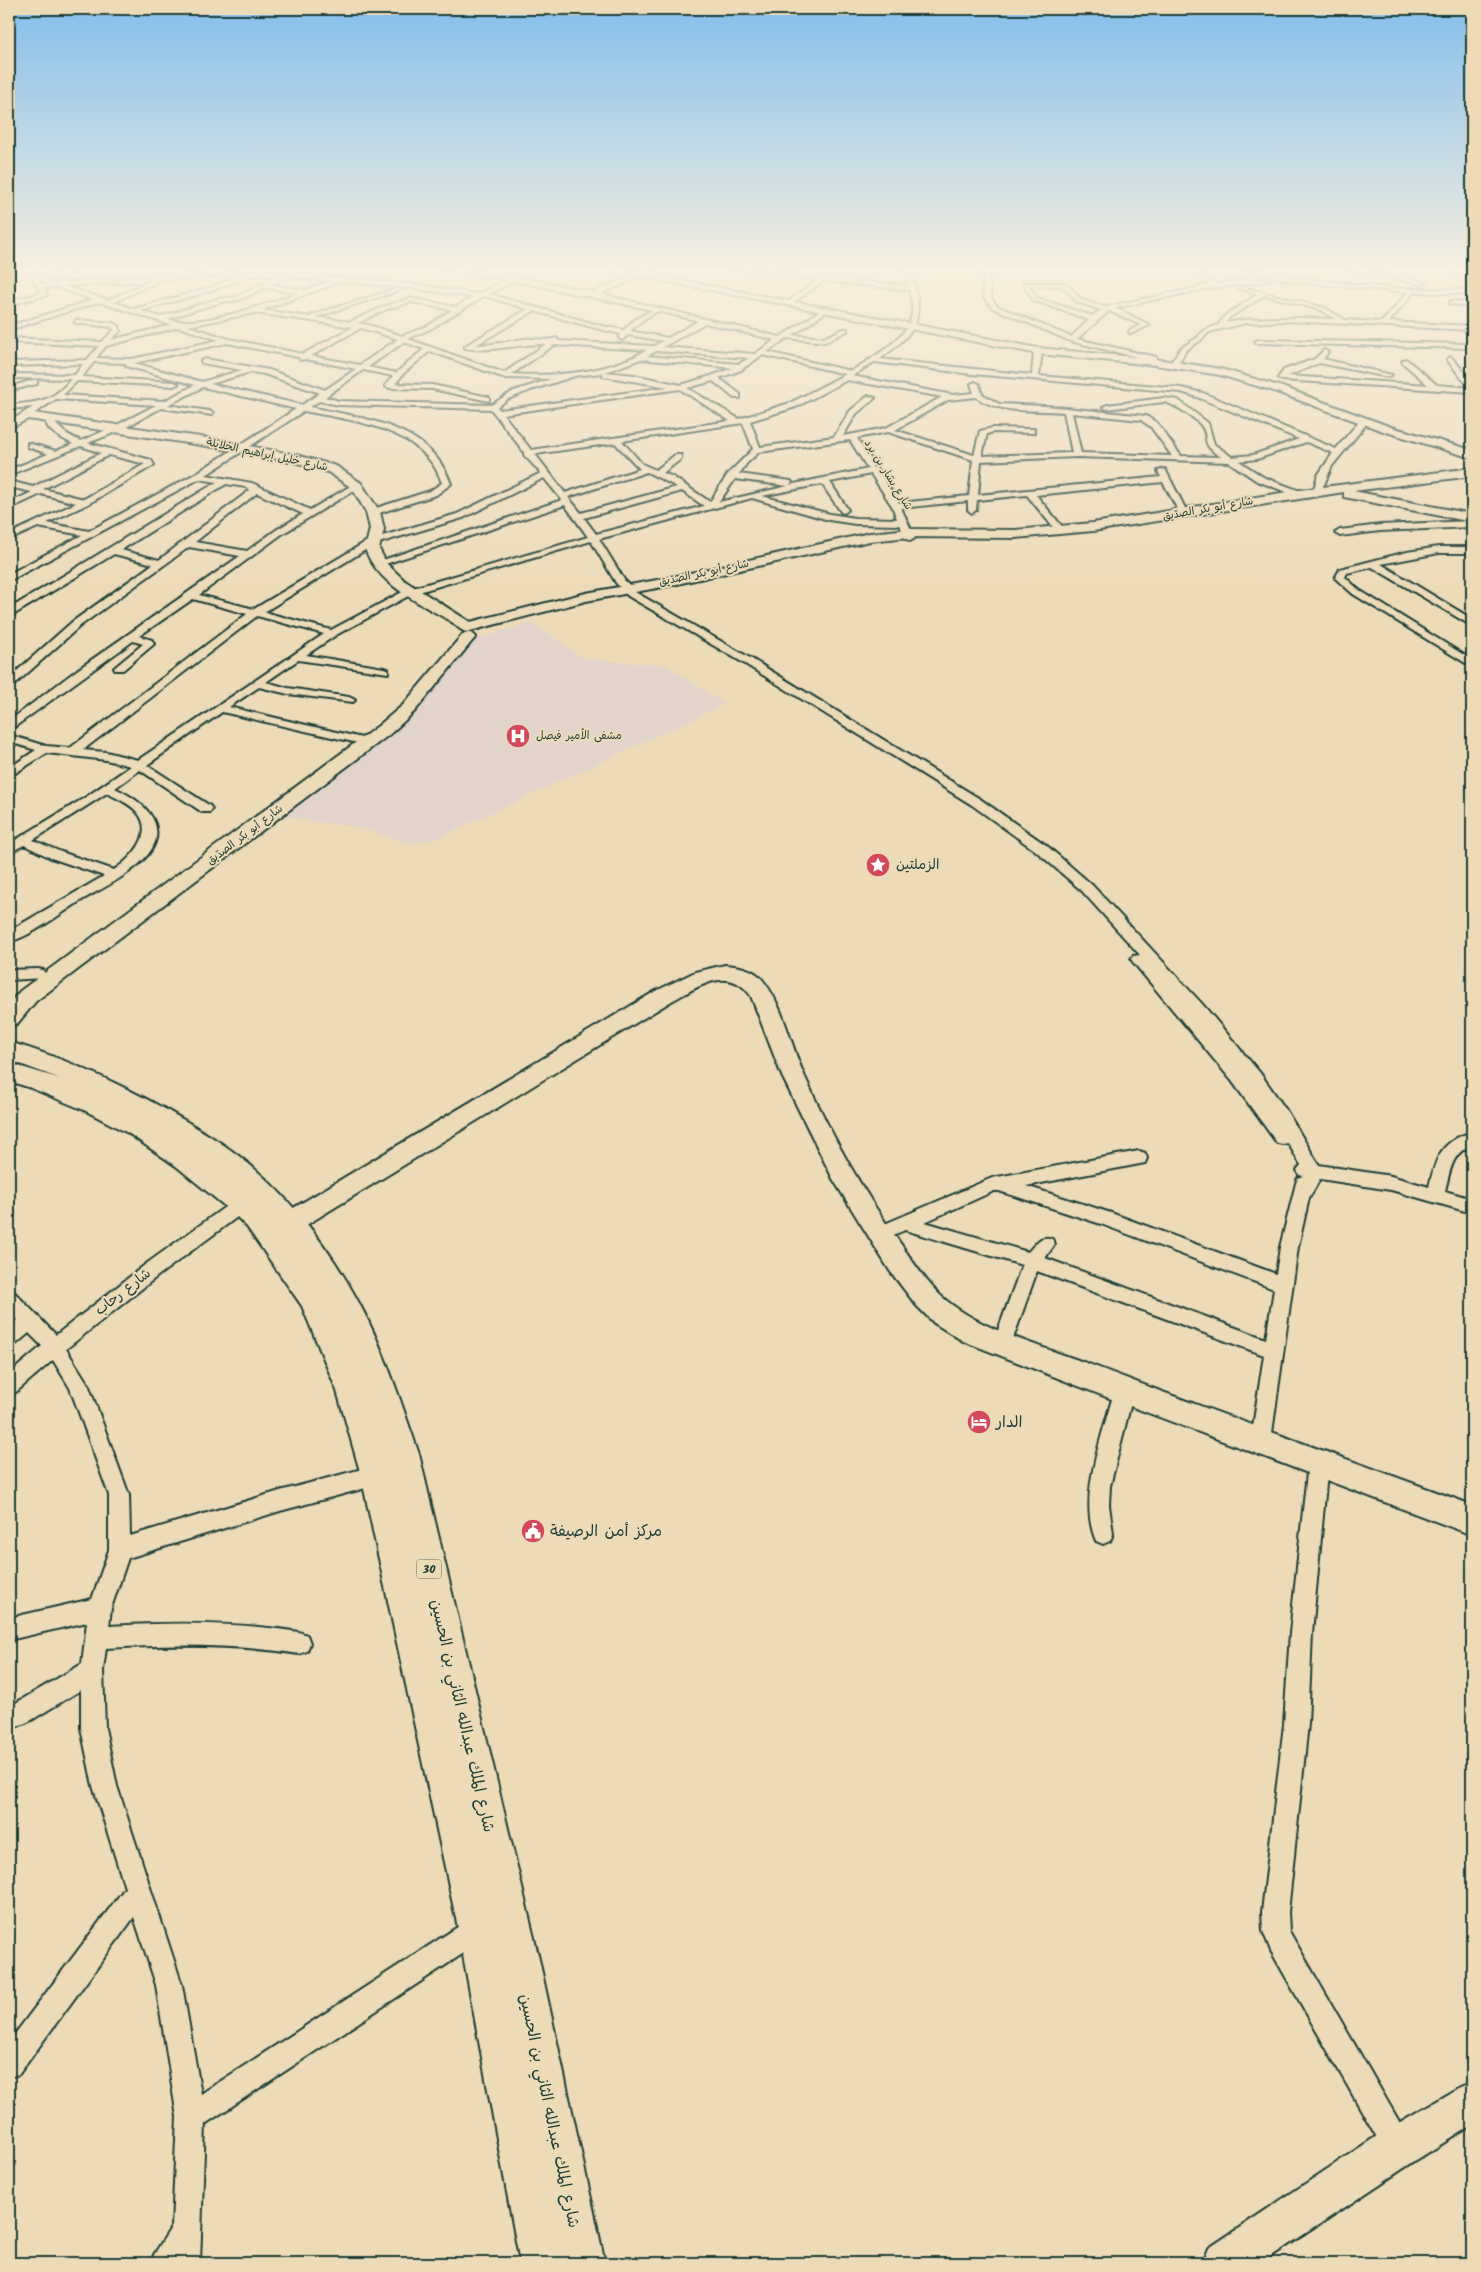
<svg xmlns="http://www.w3.org/2000/svg" width="1481" height="2272" viewBox="0 0 1481 2272" font-family="Kalam,'Playpen Sans Arabic',sans-serif">
<rect width="100%" height="100%" fill="#eddbb8"/>
<filter id="ink" filterUnits="userSpaceOnUse"><feTurbulence type="fractalNoise" baseFrequency=".02" numOctaves="2"/><feDisplacementMap in="SourceGraphic" scale="10" xChannelSelector="R" yChannelSelector="G"/><feConvolveMatrix kernelMatrix="1 2 1 2 8 2 1 2 1" color-interpolation-filters="sRGB"/></filter>
<g filter="url(#ink)">
<polygon fill="#e2d4ca" points="530,622 585,659 665,665 725,704 434,840 409,843 357,827 315,822 281,814 417,709 468,642"/>
<g fill="none" stroke-linecap="round" stroke-linejoin="round">
<g stroke="#1f3d34" stroke-width="4">
<g id="street">
<path d="M 28,270 L 34,270 L 42,284 L 221,272 L 274,272 L 410,284 L 478,294 L 507,279 L 443,270 L 467,270 L 515,276 L 593,292 L 647,270 L 656,270 L 601,294 L 780,337 L 826,307 L 830,307 L 830,309 L 793,335 L 824,338 L 843,329 L 847,329 L 847,331 L 825,342 L 787,338 L 767,352 L 851,371 C 868,361 904,340 910,321 C 914,311 912,300 909,290 L 824,281 L 791,304 L 789,301 L 817,280 L 731,270 L 756,270 L 908,286 L 904,270 L 910,270 C 925,319 920,329 880,359 L 1032,375 L 1034,351 L 1038,349 L 1042,351 L 1039,376 L 1181,388 L 1203,393 L 1336,449 L 1361,419 L 1367,419 L 1367,423 L 1332,466 L 1320,494 L 1313,492 L 1318,475 L 1333,453 L 1306,442 L 1257,459 L 1239,461 L 1263,477 L 1303,492 L 1304,494 L 1300,497 L 1257,481 L 1229,462 L 1077,457 L 981,461 L 978,495 L 1161,477 L 1158,471 L 1165,469 L 1188,514 L 1184,517 L 1180,514 L 1163,482 L 1036,495 L 1065,530 L 1060,533 L 1057,532 L 1027,495 L 977,500 L 976,510 L 972,513 L 968,510 L 968,501 L 901,508 L 915,538 L 910,541 L 905,538 L 900,525 L 855,524 L 829,520 L 752,498 L 599,539 L 625,581 L 632,587 L 635,592 L 750,658 L 980,799 L 1046,845 L 1092,885 L 1203,1005 L 1260,1073 L 1286,1110 L 1319,1165 L 1391,1176 L 1429,1187 C 1436,1157 1441,1141 1472,1132 L 1472,1145 C 1451,1153 1450,1172 1445,1191 L 1472,1199 L 1472,1213 L 1391,1190 L 1320,1179 L 1309,1198 L 1298,1247 L 1271,1440 L 1268,1447 L 1261,1450 L 1254,1447 L 1251,1440 L 1264,1355 L 1037,1271 L 1009,1350 L 1002,1352 L 995,1350 L 993,1344 L 1022,1265 L 905,1230 L 879,1241 L 873,1239 L 870,1234 L 873,1229 L 992,1178 L 1139,1151 L 1145,1153 L 1147,1158 L 1145,1163 L 1026,1186 L 1111,1213 L 1276,1274 L 1280,1247 L 1296,1183 L 1298,1178 L 1304,1176 L 1299,1175 L 1297,1170 L 1301,1165 L 1288,1143 L 1283,1144 L 1277,1143 L 1232,1081 L 1133,962 L 1131,959 L 1133,956 L 1140,955 L 1082,891 L 1036,851 L 972,805 L 742,662 L 628,596 L 616,583 L 591,541 L 412,594 L 336,635 L 306,655 L 384,668 L 388,669 L 388,673 L 298,660 L 266,682 L 288,688 L 349,697 L 355,700 L 353,702 L 288,694 L 259,687 L 229,707 L 362,738 L 364,740 L 362,742 L 358,743 L 222,712 L 147,765 L 210,806 L 212,809 L 210,812 L 202,812 L 140,770 L 115,788 C 153,806 176,835 134,868 C 118,881 99,890 82,900 C 61,913 32,936 9,942 L 9,931 L 104,876 L 51,858 L 24,845 L 9,853 L 9,844 L 86,797 L 131,766 L 106,760 L 47,753 L 9,777 L 9,768 L 36,750 L 9,742 L 9,735 L 46,746 L 70,748 L 247,614 L 193,599 L 139,636 L 152,640 L 154,644 L 123,670 L 115,670 L 114,668 L 143,644 L 133,641 L 13,728 L 9,729 L 9,721 L 77,670 L 240,556 L 189,547 L 80,626 L 13,686 L 9,687 L 9,678 L 72,622 L 153,564 L 114,554 L 13,615 L 9,616 L 9,609 L 217,482 L 199,479 L 9,581 L 9,574 L 82,535 L 38,527 L 9,540 L 9,534 L 76,503 L 41,494 L 9,509 L 9,503 L 32,492 L 9,487 L 9,481 L 33,487 L 101,453 L 81,446 L 9,475 L 9,470 L 48,454 L 28,447 L 28,443 L 56,451 L 73,444 C 62,438 44,431 45,416 L 51,416 C 58,429 67,435 81,441 L 113,427 L 156,405 L 56,399 L 29,417 L 23,417 L 23,413 L 33,407 L 9,409 L 9,405 C 37,402 52,403 71,379 L 9,378 L 9,374 L 75,375 L 83,364 L 9,366 L 9,362 L 87,360 L 99,346 L 9,342 L 9,338 L 102,342 L 114,330 L 112,327 L 75,323 L 75,321 L 77,320 L 113,323 L 119,326 L 120,331 L 111,340 L 171,325 L 99,302 L 9,330 L 9,326 L 93,300 L 57,287 L 44,288 L 47,295 L 9,305 L 9,301 L 41,293 ZM 221,276 L 239,276 L 209,288 L 134,309 L 114,302 L 156,282 L 156,280 ZM 244,276 L 279,276 L 236,297 L 218,299 L 160,317 L 141,311 L 213,290 L 244,278 ZM 288,277 L 331,281 L 305,290 L 271,285 ZM 150,281 L 108,300 L 64,286 ZM 515,281 L 652,310 L 634,320 L 624,330 L 602,326 L 489,294 ZM 340,282 L 410,288 L 473,297 L 456,307 L 411,298 L 383,307 L 350,322 L 316,317 L 404,289 L 399,288 L 312,315 L 311,317 L 262,310 ZM 265,288 L 298,293 C 266,304 198,329 167,319 L 221,302 L 239,300 ZM 484,296 L 528,309 L 465,346 L 465,348 C 492,353 518,343 546,344 L 504,373 L 408,339 L 432,328 ZM 411,302 L 452,310 L 428,326 L 402,336 L 372,326 L 358,323 L 387,309 ZM 534,311 L 599,329 L 621,334 L 619,338 L 622,340 L 628,335 L 663,341 L 654,346 L 559,341 L 556,338 C 546,342 535,338 524,339 C 508,341 492,345 476,345 ZM 658,311 L 695,320 L 698,321 L 668,338 L 630,331 L 644,319 ZM 255,313 L 353,327 L 303,354 L 229,339 L 188,326 ZM 705,323 L 775,340 L 755,354 L 663,347 ZM 179,327 L 219,340 L 132,359 L 96,358 L 106,346 ZM 361,328 L 398,339 L 360,365 L 311,356 ZM 404,342 L 424,349 L 396,373 L 368,367 ZM 227,343 L 298,357 L 301,360 L 305,359 L 356,369 L 325,390 L 269,370 L 205,359 L 201,361 L 202,363 L 242,370 L 202,382 L 134,363 ZM 554,345 L 647,350 C 607,373 558,377 512,374 ZM 430,351 L 505,378 L 551,379 L 514,391 L 491,405 L 339,401 L 325,397 L 363,370 L 393,376 L 385,386 L 389,388 L 432,389 L 489,401 L 489,397 L 432,385 L 395,384 L 404,373 ZM 656,351 L 749,358 L 739,364 L 647,356 ZM 762,355 L 846,374 L 790,403 L 739,419 L 687,388 L 713,381 L 734,398 L 740,398 L 740,394 L 719,378 L 741,370 ZM 641,359 L 733,368 L 711,376 L 681,385 L 634,375 L 606,372 L 603,372 L 603,376 L 668,387 L 500,410 L 497,407 L 508,399 L 531,390 L 575,376 L 602,373 ZM 94,362 L 126,363 L 126,366 L 195,385 L 164,401 L 63,395 L 77,381 L 174,386 L 178,384 L 174,382 L 82,377 ZM 874,362 L 972,374 L 1181,392 L 1197,397 L 1299,439 L 1253,455 L 1232,457 L 1214,444 L 1208,423 L 1178,400 L 1164,398 L 1107,405 L 1103,407 L 1107,409 L 1164,402 C 1174,404 1194,417 1201,425 C 1211,439 1198,442 1221,457 L 1181,456 L 1157,423 L 1146,416 L 1046,406 L 999,404 L 982,394 L 979,384 L 975,382 L 971,384 L 974,393 L 953,395 L 852,376 ZM 251,372 L 264,374 L 320,393 L 302,405 L 210,384 ZM 847,380 L 942,397 L 886,428 L 843,436 L 856,414 L 875,398 L 868,396 L 850,411 L 834,437 L 760,447 L 750,421 L 796,407 ZM 203,387 L 296,409 L 195,474 L 89,531 L 47,523 L 88,504 L 154,465 L 151,460 L 88,443 L 119,431 L 161,408 L 212,415 L 213,413 L 209,411 L 168,405 ZM 680,389 L 730,421 L 531,450 L 503,414 ZM 976,397 C 1001,415 1036,409 1064,412 L 1072,453 L 982,456 L 987,434 L 993,432 L 1034,433 L 1034,429 L 1031,429 L 992,428 L 980,431 L 974,455 L 895,430 L 948,400 ZM 319,401 L 339,405 L 491,409 L 524,452 L 524,455 L 541,473 L 457,514 L 369,540 L 254,609 L 199,595 L 282,534 L 361,486 L 354,484 L 310,510 L 252,483 L 206,475 L 304,411 C 353,421 424,427 442,483 L 430,491 L 370,510 L 370,514 L 376,514 L 436,495 L 451,484 C 431,425 362,418 310,407 ZM 1072,413 L 1141,420 L 1151,427 L 1172,456 L 1081,453 ZM 743,423 L 753,449 L 728,474 L 710,502 L 673,477 L 663,473 L 681,459 L 681,455 L 675,455 L 656,470 L 642,464 L 622,441 ZM 888,432 L 973,460 L 969,496 L 899,503 L 857,438 ZM 850,440 L 868,469 L 789,485 L 792,483 L 791,481 L 739,474 L 747,463 L 759,452 ZM 615,443 L 640,469 L 565,493 L 535,454 ZM 109,455 L 145,464 L 84,499 L 43,489 ZM 647,472 L 677,487 L 581,513 L 568,497 ZM 871,474 L 892,506 L 897,519 L 855,518 L 830,514 L 762,496 L 822,484 L 841,512 L 844,513 L 848,510 L 830,482 ZM 544,478 L 562,500 L 374,563 L 379,566 L 382,565 L 565,505 L 588,537 L 406,590 L 331,630 L 264,612 L 375,544 L 463,518 ZM 735,479 L 788,486 L 719,502 ZM 226,484 L 246,487 L 250,490 L 159,560 L 121,550 ZM 682,491 L 704,506 L 596,534 L 584,518 ZM 257,493 L 303,514 L 276,530 L 247,551 L 195,542 ZM 257,616 L 324,634 L 138,760 L 106,752 L 83,750 ZM 107,793 C 118,799 129,803 137,812 C 156,834 131,859 114,870 L 61,852 L 33,840 ZM 994,1191 L 999,1191 L 1101,1224 L 1274,1289 L 1266,1339 L 1045,1258 L 1055,1244 L 1052,1239 C 1040,1234 1036,1244 1028,1252 L 925,1222 Z"/>
<polygon points="68,270 80,270 50,279 47,277"/>
<path d="M 982,270 L 988,270 L 991,298 L 997,306 L 1071,337 L 1089,320 L 1033,300 L 1023,283 L 1063,283 L 1070,287 L 1081,300 L 1105,307 L 1209,285 L 1195,274 L 1195,270 L 1201,270 L 1200,272 L 1216,284 C 1228,282 1259,276 1269,281 L 1206,289 L 1115,308 L 1150,325 L 1133,333 L 1129,333 L 1129,331 L 1141,325 L 1109,311 L 1077,339 L 1156,357 L 1156,361 L 1153,361 L 1070,341 L 993,308 L 984,298 ZM 1029,286 L 1060,286 L 1066,289 L 1077,302 L 1101,310 L 1092,316 L 1037,298 Z"/>
<path d="M 1244,270 L 1258,270 L 1296,278 L 1390,288 L 1472,290 L 1472,294 L 1414,292 L 1389,322 L 1472,326 L 1472,330 L 1286,321 L 1246,323 L 1209,332 L 1201,340 L 1186,350 L 1178,364 L 1172,364 L 1171,362 L 1181,348 L 1197,338 L 1205,330 L 1218,325 L 1226,315 L 1258,294 L 1238,288 L 1238,286 L 1325,308 L 1345,320 L 1382,322 L 1408,292 L 1296,282 ZM 1265,295 L 1321,310 L 1336,319 C 1299,318 1263,316 1226,323 L 1230,317 Z"/>
<polygon points="1348,270 1364,270 1426,282 1423,284"/>
<polygon points="1450,272 1454,272 1472,282 1472,286 1450,274"/>
<polygon points="1451,301 1472,303 1472,307 1449,304"/>
<polygon points="1258,340 1472,344 1472,348 1256,343 1255,342"/>
<polygon points="1324,350 1328,352 1323,359 1392,375 1388,377 1319,363 1288,376 1428,385 1403,363 1402,361 1406,359 1437,385 1472,388 1472,392 1282,380 1278,378 1284,370 1315,359"/>
<polygon points="1451,357 1472,380 1472,387 1469,387 1448,361 1447,359"/>
<polygon points="34,380 37,380 37,384 9,391 9,387"/>
<polygon points="1472,521 1472,527 1380,531 1340,536 1335,533 1340,530 1380,525"/>
<polygon points="1439,547 1472,547 1472,553 1439,553 1381,564 1472,619 1472,626 1372,567 1347,573 1345,577 1359,590 1472,660 1472,667 1353,594 1335,578 1340,569 1407,552"/>
<polygon points="38,969 43,970 45,974 43,978 9,980 9,970"/>
<path d="M 242,1197 L 248,1199 L 251,1204 L 248,1209 L 159,1275 L 66,1349 L 88,1384 L 129,1495 L 130,1536 L 280,1491 L 377,1465 L 384,1468 L 387,1475 L 384,1482 L 377,1485 L 280,1511 L 128,1558 L 111,1608 L 109,1626 C 173,1622 236,1622 299,1632 L 307,1635 L 310,1643 L 307,1651 L 299,1654 C 235,1644 171,1644 106,1648 L 103,1670 L 105,1728 L 117,1786 L 182,1985 L 201,2094 L 470,1919 L 479,1915 L 488,1919 L 492,1928 L 488,1937 L 205,2124 L 200,2263 L 150,2263 L 155,2253 L 172,2226 L 177,2117 L 156,1985 L 134,1917 L 19,2074 L 9,2077 L 9,2042 L 125,1888 L 93,1786 L 81,1728 L 81,1690 L 30,1721 L 9,1730 L 9,1707 L 82,1664 L 87,1622 L 9,1640 L 9,1618 L 92,1599 L 109,1550 L 109,1495 L 70,1388 L 53,1360 L 16,1392 L 9,1395 L 9,1374 L 42,1346 L 29,1333 L 16,1344 L 9,1346 L 9,1327 L 18,1320 L 9,1311 L 9,1291 L 15,1293 L 56,1335 L 146,1264 L 236,1199 Z"/>
<path d="M 1124,1382 L 1131,1385 L 1134,1391 L 1110,1486 L 1109,1505 L 1113,1534 L 1110,1541 L 1103,1544 L 1096,1541 C 1077,1497 1103,1436 1114,1391 L 1117,1385 Z"/>
<polygon points="1318,1453 1325,1456 1328,1463 1312,1633 1308,1724 1288,1912 1289,1931 1408,2137 1412,2147 1408,2157 1398,2161 1388,2157 1271,1951 1263,1931 1262,1912 1284,1724 1290,1633 1308,1463 1311,1456"/>
</g>
</g>
<g stroke="#1f3d34" stroke-width="4">
<g id="secondary">
<polygon points="607,270 627,270 1038,348 1155,359 1221,369 1282,387 1391,427 1472,450 1472,458 1383,431 1274,391 1220,375 1155,365 1038,354"/>
<path d="M 26,412 L 207,438 L 296,455 L 336,466 L 361,483 L 380,512 L 384,529 L 379,549 L 387,564 L 405,581 L 470,622 L 586,593 L 668,578 L 870,533 L 909,529 L 1015,530 L 1093,523 L 1300,490 L 1472,468 L 1472,476 L 1353,491 L 1472,514 L 1472,522 L 1349,498 L 1344,497 L 1344,492 L 1093,531 L 1015,538 L 909,537 L 870,541 L 668,586 L 586,601 L 466,632 C 459,630 456,624 450,621 C 419,602 379,586 365,549 L 370,529 L 366,512 L 352,488 L 328,472 L 294,462 L 207,446 L 28,419 L 9,429 L 9,421 Z"/>
<polygon points="468,632 473,634 476,637 473,640 415,711 390,734 36,1001 17,1024 9,1026 9,1004 20,991 378,726 403,705 463,634"/>
<path d="M 725,965 C 738,966 752,968 761,978 C 784,1005 790,1045 805,1077 C 831,1135 862,1191 900,1243 C 911,1259 922,1276 935,1290 C 971,1328 1041,1346 1089,1364 C 1216,1413 1345,1458 1472,1505 L 1472,1535 L 1114,1400 L 963,1341 L 934,1323 L 916,1305 L 890,1271 L 833,1179 L 782,1076 L 751,996 C 729,963 696,988 670,1002 L 298,1230 L 289,1234 L 280,1230 L 276,1223 L 280,1216 L 654,992 L 695,972 Z"/>
<polygon points="1472,2082 1472,2125 1413,2162 1261,2263 1203,2263 1209,2248 1383,2132 1458,2088"/>
</g>
</g>
<g stroke="#1f3d34" stroke-width="4">
<path id="primary" d="M 9,1042 C 64,1058 114,1081 165,1109 C 194,1126 224,1143 250,1165 C 294,1202 332,1252 359,1303 C 385,1351 401,1403 419,1454 L 539,1959 L 605,2263 L 520,2263 L 458,1928 L 361,1475 L 337,1391 L 302,1306 L 247,1227 L 232,1212 L 176,1166 L 128,1133 L 84,1110 L 31,1088 L 9,1081 L 9,1063 L 61,1079 L 9,1060 Z"/>
</g>
<use href="#street" fill="#eddbb8" fill-rule="evenodd"/>
<use href="#secondary" fill="#eddbb8" fill-rule="evenodd"/>
<use href="#primary" fill="#eddbb8" fill-rule="evenodd"/>
</g>
</g>
<linearGradient id="sky" x2="0" y2="1"><stop stop-color="#84beeb"/><stop offset="0.46" stop-color="#f7efdf"/><stop offset="1" stop-color="#f7efdf" stop-opacity="0"/></linearGradient>
<rect width="1481" height="588" fill="url(#sky)"/>
<defs>
<g id="hospital-disc" transform="scale(1.25)"><circle r="9.5" fill="#d1495b" stroke="#eddbb8"/><path d="M-5-5h3v3.5h4V-5h3V5h-3V1.5h-4V5h-3Z" fill="#fff"/></g>
<g id="sight-disc" transform="scale(1.25)"><circle r="9.5" fill="#d1495b" stroke="#eddbb8"/><path d="M0-6L1.8-2.2L6-1.7L2.9 1.2L3.7 5.4L0 3.3L-3.7 5.4L-2.9 1.2L-6-1.7L-1.8-2.2Z" fill="#fff"/></g>
<g id="hotel-disc" transform="scale(1.25)"><circle r="9.5" fill="#d1495b" stroke="#eddbb8"/><path d="M-6-4.5h1.5V1H6V5H4.5V3h-9V5H-6ZM-4 0a1.8 1.8 0 1 1 3.6 0ZM.5 0V-2.5h3Q6-2.5 6 0Z" fill="#fff"/></g>
<g id="civic-disc" transform="scale(1.25)"><circle r="9.5" fill="#d1495b" stroke="#eddbb8"/><path d="M-.6-6.5H3V-4.5H.6V-3L4-1V1h2V6H-6V1h2V-1L-.6-3ZM-1.2 2.5V6h2.4V2.5Z" fill="#fff"/></g>
</defs>
<g fill-rule="evenodd">
<use href="#hospital-disc" x="518" y="736"/>
<use href="#sight-disc" x="878" y="865"/>
<use href="#hotel-disc" x="979" y="1422"/>
<use href="#civic-disc" x="533" y="1531"/>
</g>
<g text-anchor="middle" dominant-baseline="central" stroke-width="4" stroke-linejoin="round" paint-order="stroke">
<g font-size="11" fill="#1f3d34" stroke="#eddbb8">
<text transform="translate(267 455) rotate(12)">شارع خليل إبراهيم الخلايلة</text>
<text transform="translate(888 475) rotate(58)">شارع بشار بن برد</text>
<text transform="translate(1208 509) rotate(-10)">شارع أبو بكر الصدّيق</text>
<text transform="translate(704 573) rotate(-12)">شارع أبو بكر الصدّيق</text>
<text transform="translate(245 835) rotate(-37)">شارع أبو بكر الصدّيق</text>
</g>
<g font-size="11" fill="#1f3d34" stroke="#eddbb8" text-anchor="start">
<text x="536" y="736">مشفى الأمير فيصل</text>
</g>
<rect fill="#eddbb8" stroke="#5d6c5c" stroke-width="1" x="416.5" y="1559.5" width="25" height="19" rx="4"/>
<g font-size="12" font-weight="bold" fill="#1f3d34">
<text x="429" y="1569">30</text>
</g>
<g font-size="14" fill="#1f3d34" stroke="#eddbb8" text-anchor="start">
<text x="896" y="865">الزملتين</text>
</g>
<g font-size="14" fill="#1f3d34" stroke="#eddbb8">
<text transform="translate(123 1292) rotate(-38)">شارع رحاب</text>
</g>
<g font-size="16" fill="#1f3d34" stroke="#eddbb8" text-anchor="start">
<text x="996" y="1422">الدار</text>
<text x="550" y="1531">مركز أمن الرصيفة</text>
</g>
<g font-size="16" fill="#1f3d34" stroke="#eddbb8">
<text transform="translate(462 1716) rotate(77)">شارع الملك عبدالله الثاني بن الحسين</text>
<text transform="translate(549 2111) rotate(78)">شارع الملك عبدالله الثاني بن الحسين</text>
</g>
</g>
<rect width="1481" height="2272" fill="none" stroke="#eddbb8" stroke-width="30"/>
<rect x="15" y="15" width="1451" height="2242" fill="none" stroke="#1f3d34" stroke-width="2" filter="url(#ink)"/>
</svg>
